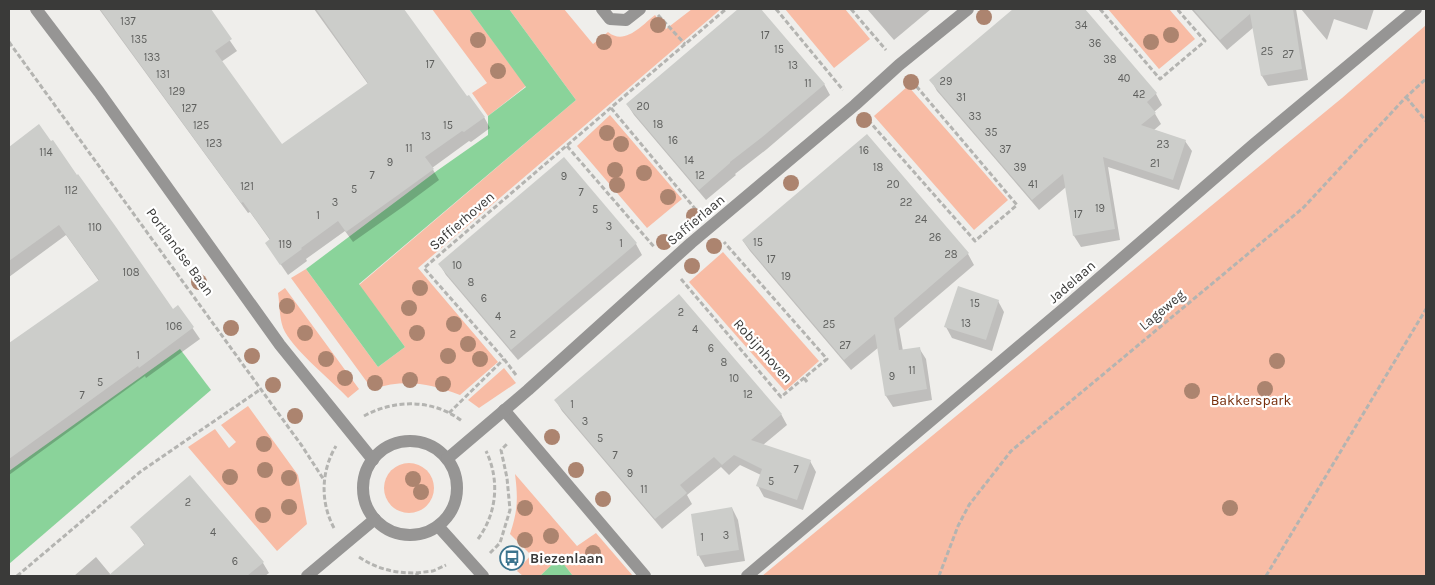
<svg xmlns="http://www.w3.org/2000/svg" width="1435" height="585" viewBox="0 0 1435 585" font-family="Karla,sans-serif">
<rect width="100%" height="100%" fill="#efeeeb"/>
<g fill="#f8bca5">
<polygon points="432,9 469,9 526,86 488,116 472,93 487,83"/>
<path d="M 509,9 L 564,9 L 593,44 L 608,32 C 625,46 642,25 655,15 L 666,29 L 692,9 L 721,9 L 418,268 L 498,362 L 460,395 C 427,383 406,379 372,389 L 291,278 L 306,269 L 378,367 L 405,347 L 359,285 L 576,100 Z"/>
<polygon points="785,9 845,9 870,39 834,68"/>
<polygon points="1108,9 1169,9 1195,39 1159,69"/>
<polygon points="1426,25 1426,576 762,576 1342,98"/>
<polygon points="908,86 1008,200 974,230 874,116"/>
<polygon points="610,115 682,199 647,228 577,146"/>
<polygon points="723,252 819,361 785,391 689,282"/>
<path d="M 285,288 L 359,389 L 348,398 C 330,379 297,353 285,332 C 279,321 280,306 278,293 Z"/>
<polygon points="504,368 516,383 479,408 468,400"/>
<polygon points="248,406 298,475 307,524 277,551 188,447 215,429 229,448 236,442 221,425"/>
<circle cx="409" cy="488" r="25"/>
<path d="M 515,474 L 577,546 L 596,533 L 633,576 L 573,576 L 559,558 L 540,576 L 523,576 L 517,571 L 531,555 L 510,534 C 518,510 518,498 515,474 Z"/>
</g>
<g fill="#8ad39a">
<polygon points="469,9 509,9 576,100 359,284 405,347 378,367 306,269 438,170 488,135 488,116 526,87"/>
<polygon points="180,349 211,390 9,564 9,471"/>
<polygon points="559,558 573,576 540,576"/>
</g>
<g fill="#0003">
<polygon points="99,9 208,9 237,51 221,62 282,146 368,84 314,9 402,9 467,98 484,117 490,128 471,142 469,141 432,168 439,180 404,206 353,242 345,231 306,259 307,261 288,275 266,243 270,240 250,212 248,213"/>
<polygon points="740,9 759,9 824,84 830,95 767,149 735,174 736,175 706,200 634,115 627,104"/>
<polygon points="867,9 931,9 894,40"/>
<polygon points="1015,9 1083,9 1156,94 1162,105 1154,112 1161,124 1154,130 1185,141 1192,151 1179,190 1108,167 1120,240 1081,247 1074,236 1066,187 1039,210 937,91 931,80"/>
<polygon points="1191,9 1296,9 1308,80 1268,86 1262,76 1254,27 1227,50"/>
<polygon points="1301,9 1374,9 1367,30 1334,19 1327,40"/>
<polygon points="39,126 173,311 178,307 200,339 146,378 145,376 9,475 9,346 99,281 66,235 9,277 9,148"/>
<polygon points="867,135 968,254 974,265 899,329 903,351 919,348 926,359 932,400 893,407 886,396 879,347 851,370 750,251 743,241"/>
<polygon points="563,159 636,244 642,255 518,360 446,275 440,265"/>
<polygon points="998,301 1004,312 992,351 952,338 946,327"/>
<polygon points="556,401 781,414 787,425 763,445 810,461 816,472 803,510 764,497 758,486 761,475 740,465 729,475 721,467 687,495 692,504 662,529 562,411"/>
<polygon points="732,508 738,520 745,561 705,567 699,556 692,515"/>
<polygon points="132,527 263,563 269,573 265,576 74,576 96,557 111,575 145,546"/>
</g>
<g fill="#cccdca">
<polygon points="100,9 211,9 232,39 215,51 282,144 368,83 316,9 404,9 467,96 469,95 485,117 464,132 462,131 425,157 434,169 398,195 346,232 338,221 301,248 302,249 280,265 265,243 270,239 243,202 241,203"/>
<polygon points="738,9 761,9 825,84 761,138 730,162 730,163 699,190 626,104"/>
<polygon points="1013,9 1085,9 1157,93 1147,102 1156,113 1141,125 1186,140 1173,180 1103,157 1115,229 1073,236 1063,174 1032,200 929,80"/>
<polygon points="1193,9 1293,9 1302,69 1261,76 1250,14 1220,40"/>
<polygon points="39,124 51,141 53,140 77,175 78,174 116,227 173,309 178,305 194,327 139,368 138,366 9,459 9,343 99,280 59,225 9,261 9,147"/>
<polygon points="867,134 969,253 894,318 899,350 920,347 927,389 885,396 875,334 844,360 742,240"/>
<polygon points="564,157 637,243 511,350 438,264"/>
<polygon points="958,286 999,300 986,340 944,327"/>
<polygon points="679,294 782,414 751,440 811,460 797,500 756,486 762,469 734,455 722,465 714,457 680,485 687,493 655,519 554,400"/>
<polygon points="190,475 264,562 247,576 108,576 145,544 130,527"/>
<polygon points="732,507 739,550 697,556 691,514"/>
</g>
<g fill="none" stroke-linecap="round" stroke-linejoin="round">
<g stroke="#b4b4b1" stroke-width="3" stroke-dasharray="5 2.5" stroke-linecap="butt">
<polyline points="776,9 843,90"/>
<polyline points="851,9 886,50"/>
<polyline points="1100,9 1160,79 1205,41 1177,9"/>
<polyline points="658,15 685,44"/>
<polyline points="9,42 302,446 324,480"/>
<polyline points="1406,97 1426,121"/>
<polyline points="611,108 697,211"/>
<polyline points="868,120 975,241 1017,205 911,80"/>
<polyline points="567,146 655,248"/>
<polyline points="681,279 781,397 827,359 724,242"/>
<polyline points="516,375 504,359 424,268 726,9"/>
<polyline points="804,378 807,382"/>
<polyline points="449,413 504,359"/>
<path d="M 364,416 C 395,399 433,399 462,421"/>
<path d="M 334,528 C 320,502 321,471 336,446"/>
<path d="M 478,539 C 497,513 500,480 486,451"/>
<polyline points="490,553 500,543 510,510 507,478 501,450 507,444"/>
<path d="M 359,557 C 377,569 394,573 416,573 L 418,576"/>
<polyline points="416,573 433,571 446,565"/>
<polyline points="17,576 140,472 261,389"/>
<polyline points="939,576 958,526 969,505 1011,451 1303,208 1406,97 1426,79"/>
<polyline points="1266,576 1426,309"/>
</g>
<g stroke="#969594" stroke-width="12">
<polyline points="36,9 99,92 280,345 373,460"/>
<polyline points="602,9 610,19 626,20 640,9"/>
<polyline points="504,410 645,576"/>
<circle cx="410" cy="488" r="47"/>
<polyline points="447,459 528,390 691,243 855,105 899,65 968,9"/>
<polyline points="438,526 483,576"/>
<polyline points="307,576 375,519"/>
<polyline points="747,576 1068,305 1254,144 1416,9"/>
</g>
</g>
<g fill="#ac846f">
<circle cx="984" cy="17" r="8"/>
<circle cx="658" cy="25" r="8"/>
<circle cx="1171" cy="35" r="8"/>
<circle cx="478" cy="40" r="8"/>
<circle cx="604" cy="42" r="8"/>
<circle cx="1151" cy="42" r="8"/>
<circle cx="498" cy="71" r="8"/>
<circle cx="911" cy="82" r="8"/>
<circle cx="864" cy="120" r="8"/>
<circle cx="607" cy="133" r="8"/>
<circle cx="621" cy="144" r="8"/>
<circle cx="615" cy="170" r="8"/>
<circle cx="644" cy="173" r="8"/>
<circle cx="791" cy="183" r="8"/>
<circle cx="617" cy="185" r="8"/>
<circle cx="668" cy="197" r="8"/>
<circle cx="694" cy="216" r="8"/>
<circle cx="664" cy="242" r="8"/>
<circle cx="714" cy="246" r="8"/>
<circle cx="692" cy="266" r="8"/>
<circle cx="199" cy="282" r="8"/>
<circle cx="420" cy="288" r="8"/>
<circle cx="287" cy="306" r="8"/>
<circle cx="409" cy="308" r="8"/>
<circle cx="454" cy="324" r="8"/>
<circle cx="231" cy="328" r="8"/>
<circle cx="305" cy="333" r="8"/>
<circle cx="417" cy="333" r="8"/>
<circle cx="468" cy="344" r="8"/>
<circle cx="252" cy="356" r="8"/>
<circle cx="448" cy="356" r="8"/>
<circle cx="326" cy="359" r="8"/>
<circle cx="480" cy="359" r="8"/>
<circle cx="1277" cy="361" r="8"/>
<circle cx="345" cy="378" r="8"/>
<circle cx="410" cy="380" r="8"/>
<circle cx="375" cy="383" r="8"/>
<circle cx="443" cy="384" r="8"/>
<circle cx="273" cy="385" r="8"/>
<circle cx="1265" cy="389" r="8"/>
<circle cx="1192" cy="391" r="8"/>
<circle cx="295" cy="416" r="8"/>
<circle cx="552" cy="437" r="8"/>
<circle cx="264" cy="444" r="8"/>
<circle cx="265" cy="470" r="8"/>
<circle cx="576" cy="470" r="8"/>
<circle cx="230" cy="477" r="8"/>
<circle cx="289" cy="478" r="8"/>
<circle cx="413" cy="479" r="8"/>
<circle cx="421" cy="492" r="8"/>
<circle cx="603" cy="499" r="8"/>
<circle cx="289" cy="507" r="8"/>
<circle cx="525" cy="508" r="8"/>
<circle cx="1230" cy="508" r="8"/>
<circle cx="263" cy="515" r="8"/>
<circle cx="551" cy="536" r="8"/>
<circle cx="525" cy="540" r="8"/>
<circle cx="593" cy="553" r="8"/>
</g>
<defs>
<g id="bus-ring" transform="scale(1.25)"><circle r="9.5" fill="#fff" stroke="#3c748e" stroke-width="1.5"/><path d="M-5-6H5V4H4V6H2V4H-2V6H-4V4H-5ZM-3.5-4V0h7V-4ZM-3.5 1.2v1.5H-2V1.2ZM2 1.2v1.5H3.5V1.2Z" fill="#3c748e"/></g>
</defs>
<g fill-rule="evenodd">
<use href="#bus-ring" x="512" y="558"/>
</g>
<g text-anchor="middle" dominant-baseline="central" stroke-width="4.5" stroke-linejoin="round" paint-order="stroke">
<g font-size="11" fill="#5e5f5d">
<text x="128" y="21">137</text>
<text x="1081" y="25">34</text>
<text x="765" y="35">17</text>
<text x="139" y="39">135</text>
<text x="1095" y="43">36</text>
<text x="779" y="49">15</text>
<text x="1267" y="51">25</text>
<text x="1288" y="54">27</text>
<text x="152" y="57">133</text>
<text x="1110" y="59">38</text>
<text x="430" y="64">17</text>
<text x="793" y="65">13</text>
<text x="163" y="74">131</text>
<text x="1124" y="78">40</text>
<text x="946" y="81">29</text>
<text x="808" y="83">11</text>
<text x="177" y="91">129</text>
<text x="1139" y="94">42</text>
<text x="961" y="97">31</text>
<text x="643" y="106">20</text>
<text x="189" y="108">127</text>
<text x="975" y="116">33</text>
<text x="658" y="124">18</text>
<text x="201" y="125">125</text>
<text x="448" y="125">15</text>
<text x="991" y="132">35</text>
<text x="426" y="136">13</text>
<text x="673" y="140">16</text>
<text x="214" y="143">123</text>
<text x="1163" y="144">23</text>
<text x="409" y="148">11</text>
<text x="1005" y="149">37</text>
<text x="864" y="150">16</text>
<text x="46" y="152">114</text>
<text x="689" y="160">14</text>
<text x="390" y="162">9</text>
<text x="1155" y="163">21</text>
<text x="878" y="167">18</text>
<text x="1020" y="167">39</text>
<text x="372" y="175">7</text>
<text x="700" y="175">12</text>
<text x="564" y="176">9</text>
<text x="893" y="184">20</text>
<text x="1033" y="184">41</text>
<text x="247" y="186">121</text>
<text x="354" y="189">5</text>
<text x="71" y="190">112</text>
<text x="581" y="192">7</text>
<text x="335" y="202">3</text>
<text x="906" y="202">22</text>
<text x="1100" y="208">19</text>
<text x="595" y="209">5</text>
<text x="1078" y="214">17</text>
<text x="318" y="215">1</text>
<text x="921" y="219">24</text>
<text x="609" y="226">3</text>
<text x="95" y="227">110</text>
<text x="935" y="237">26</text>
<text x="758" y="242">15</text>
<text x="621" y="243">1</text>
<text x="285" y="244">119</text>
<text x="951" y="254">28</text>
<text x="771" y="259">17</text>
<text x="457" y="265">10</text>
<text x="131" y="272">108</text>
<text x="786" y="276">19</text>
<text x="471" y="282">8</text>
<text x="484" y="298">6</text>
<text x="975" y="303">15</text>
<text x="681" y="312">2</text>
<text x="498" y="316">4</text>
<text x="966" y="323">13</text>
<text x="829" y="324">25</text>
<text x="174" y="326">106</text>
<text x="695" y="329">4</text>
<text x="513" y="334">2</text>
<text x="845" y="345">27</text>
<text x="711" y="348">6</text>
<text x="138" y="355">1</text>
<text x="724" y="362">8</text>
<text x="912" y="370">11</text>
<text x="892" y="376">9</text>
<text x="734" y="378">10</text>
<text x="100" y="382">5</text>
<text x="748" y="394">12</text>
<text x="82" y="395">7</text>
<text x="572" y="404">1</text>
<text x="585" y="421">3</text>
<text x="600" y="438">5</text>
<text x="615" y="455">7</text>
<text x="796" y="469">7</text>
<text x="630" y="473">9</text>
<text x="771" y="481">5</text>
<text x="644" y="489">11</text>
<text x="188" y="502">2</text>
<text x="213" y="532">4</text>
<text x="726" y="535">3</text>
<text x="702" y="537">1</text>
<text x="235" y="561">6</text>
</g>
<g font-size="14" fill="#3a3a39" stroke="#fff">
<text transform="translate(696 220) rotate(-40)">Saffierlaan</text>
<text transform="translate(462 221) rotate(-41)">Saffierhoven</text>
<text transform="translate(180 252) rotate(54)">Portlandse Baan</text>
<text transform="translate(1072 282) rotate(-41)">Jadelaan</text>
<text transform="translate(1162 310) rotate(-40)">Lageweg</text>
<text transform="translate(763 351) rotate(48)">Robijnhoven</text>
</g>
<g font-size="14" fill="#762d0a" stroke="#fff">
<text x="1251" y="400">Bakkerspark</text>
</g>
<g font-size="14" font-weight="bold" fill="#3a3a39" stroke="#fff" text-anchor="start">
<text x="530" y="558">Biezenlaan</text>
</g>
</g>
<rect width="1435" height="585" fill="none" stroke="#3a3a39" stroke-width="20"/>
</svg>
